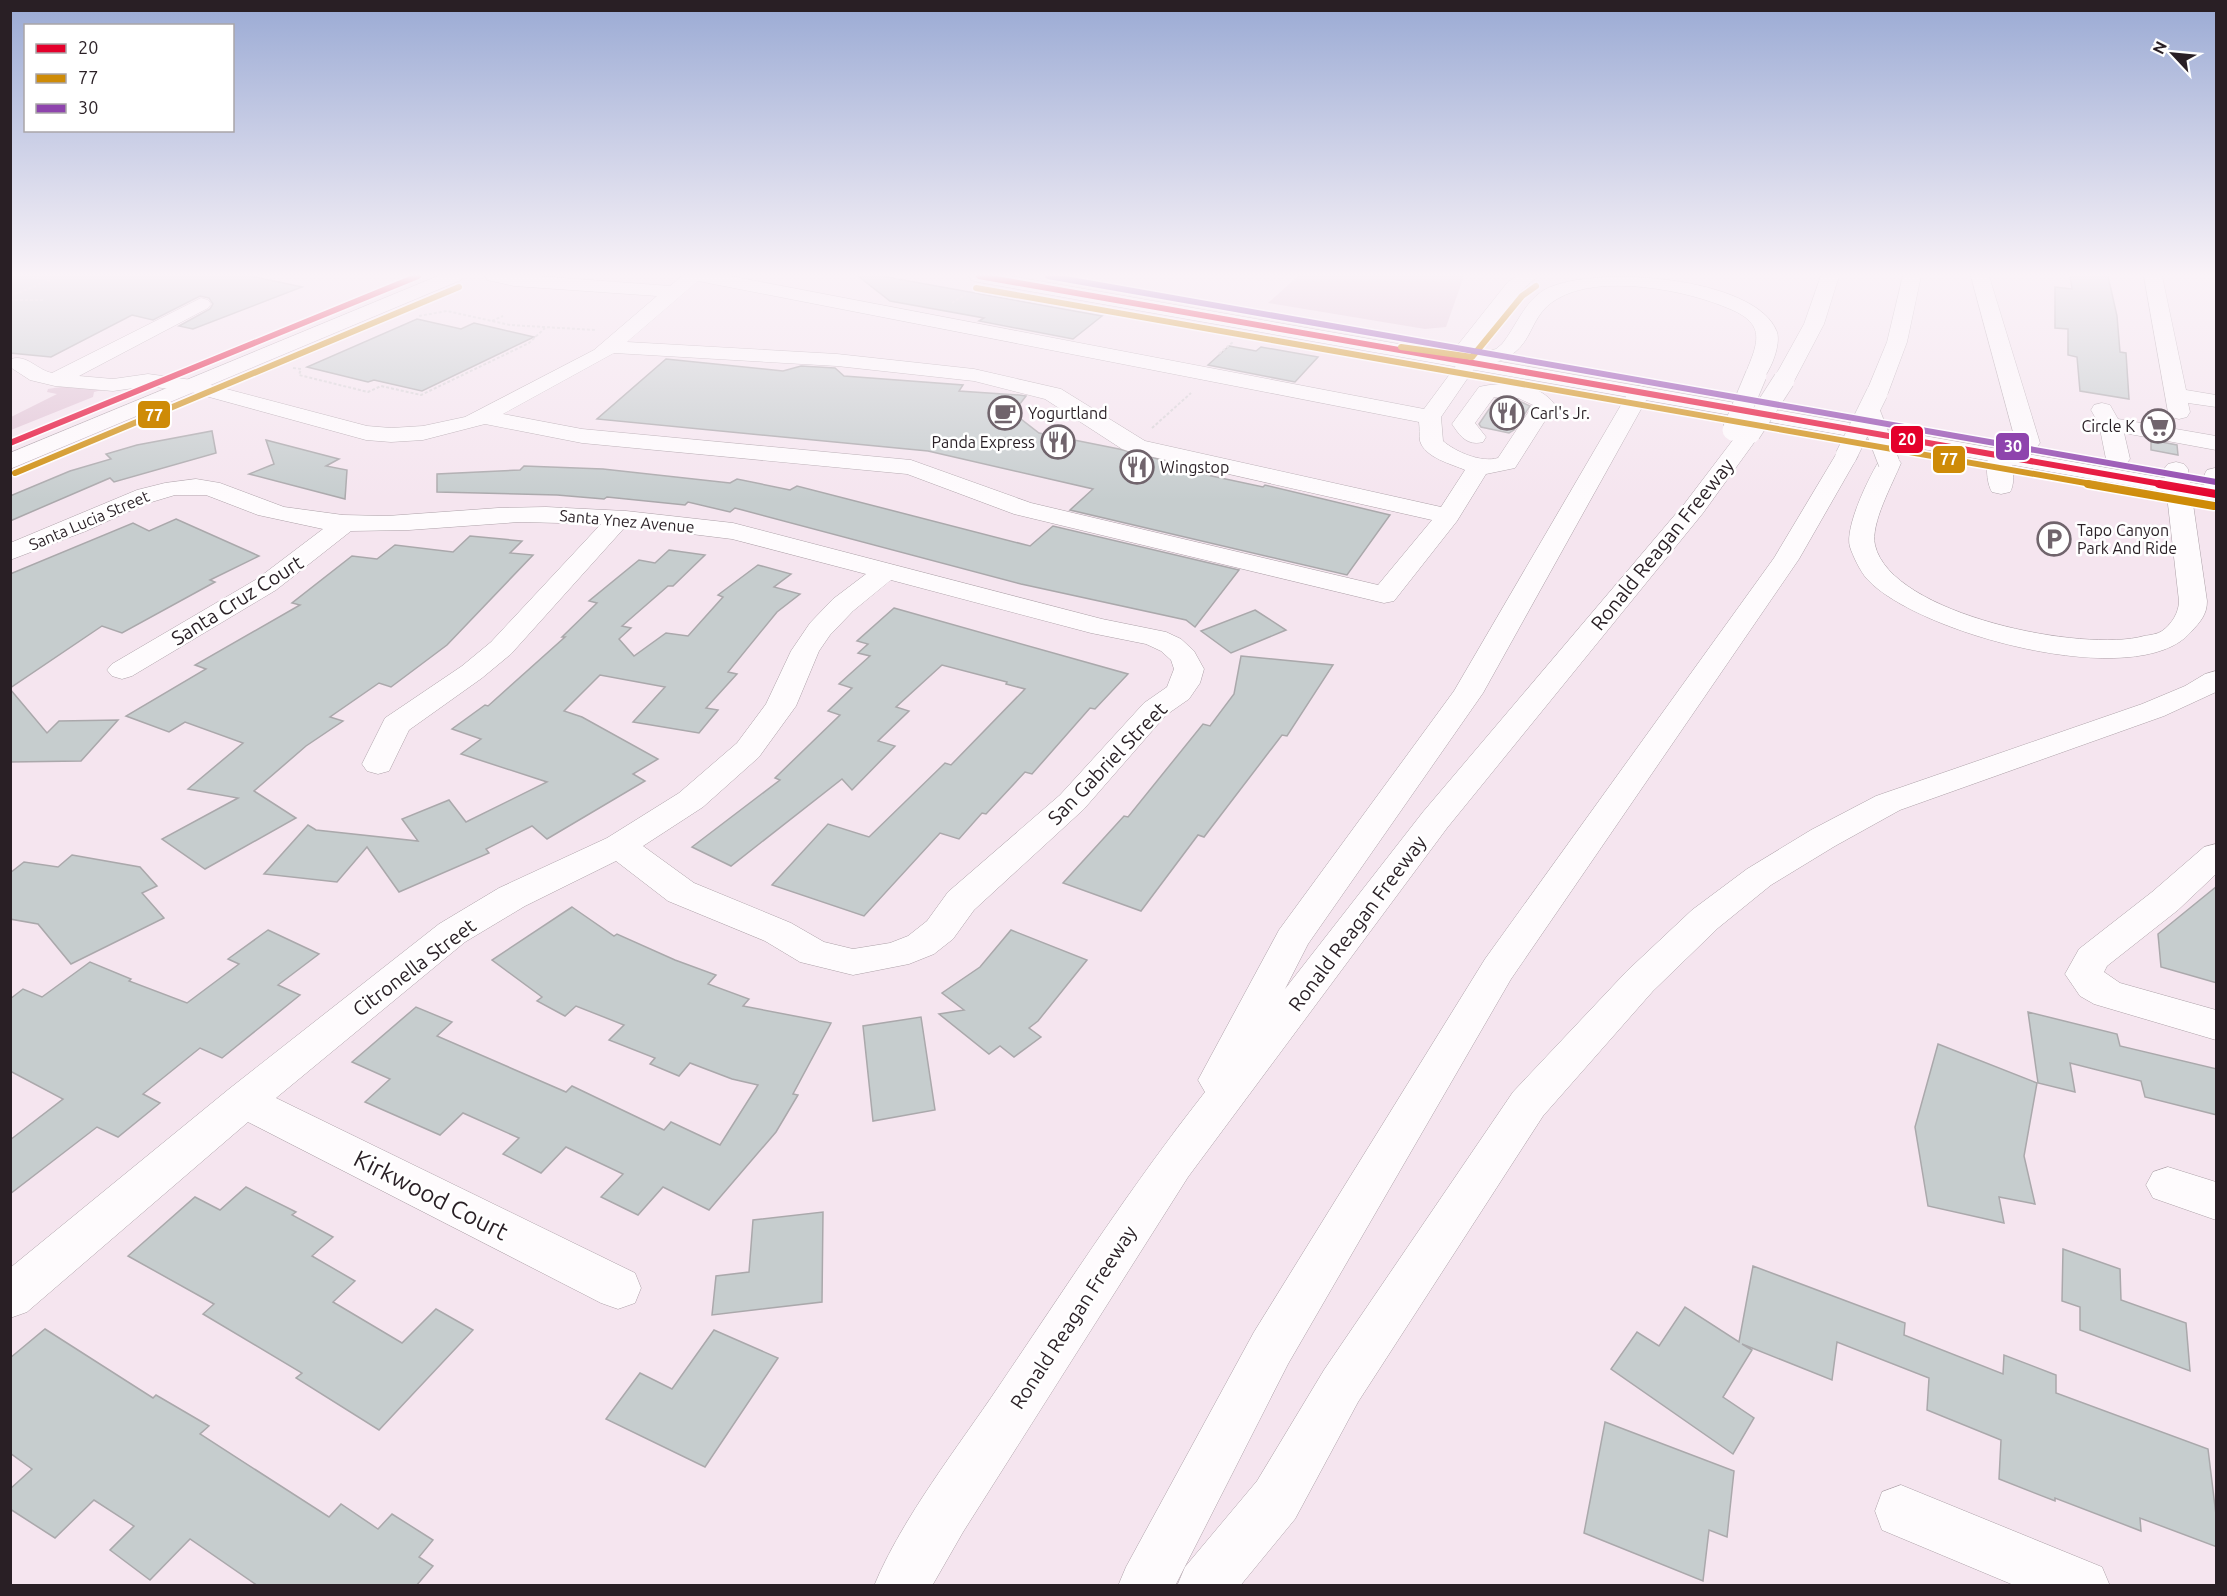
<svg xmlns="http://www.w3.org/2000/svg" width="2227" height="1596" viewBox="0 0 2227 1596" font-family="Ubuntu,sans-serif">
<rect width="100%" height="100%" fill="#f5e5ef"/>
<g fill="#e1c5d6">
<polygon points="1298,276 1464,276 1446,327 1425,329 1268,303"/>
<polygon points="67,386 102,390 94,392 93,397 11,430 11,417 57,394 47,392 48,389"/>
</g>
<g fill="#c6cdce" stroke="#aaa8ab" stroke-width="1.5">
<polygon points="10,276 250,276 302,287 193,329 179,326 210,309 213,304 209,298 200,296 153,320 132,315 51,357 10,353"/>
<polygon points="858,276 881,276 1102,316 1073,339 979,321 984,318 890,301"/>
<polygon points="2070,276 2108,276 2117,316 2120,352 2126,353 2129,399 2080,391 2077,357 2068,355 2068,329 2055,328 2055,287 2072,289"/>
<polygon points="417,319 461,329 474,323 534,337 422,391 374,380 368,382 307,367"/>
<polygon points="1229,346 1256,351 1261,347 1318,357 1295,382 1208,365"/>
<polygon points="666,359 783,371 801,366 835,368 844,376 963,385 959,391 1019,395 1026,396 1013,413 1039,433 1119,449 1209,472 1207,475 1263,487 1265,485 1390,515 1347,575 1070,510 1093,489 928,451 597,419"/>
<polygon points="1496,399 1517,400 1530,406 1514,430 1509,433 1481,427 1479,424"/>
<polygon points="2148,412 2167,415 2174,420 2175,427 2149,422"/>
<polygon points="212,431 216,453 114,482 110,478 10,521 10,496 70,471 111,459 106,454 137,445"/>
<polygon points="266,440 339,459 326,466 347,470 345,499 249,474 274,464"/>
<polygon points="2151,440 2177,445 2178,455 2151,450"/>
<polygon points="524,466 603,469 730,483 737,479 790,490 797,486 1030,546 1053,526 1239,570 1195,627 1186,620 1021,584 735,508 730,512 688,502 685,505 607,497 604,499 557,495 437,492 437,474 520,470"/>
<polygon points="176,519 259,556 210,580 215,582 122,633 102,626 10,688 10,574 133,523 149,531"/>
<polygon points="470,536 522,541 510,553 533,555 447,645 391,687 379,683 330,717 343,721 306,746 254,791 296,818 205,869 162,839 238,798 188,789 243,743 185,722 169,732 126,716 206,669 195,665 300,605 292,603 352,556 377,559 395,545 453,552"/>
<polygon points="669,550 705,555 673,586 668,586 622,626 631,628 619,639 634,656 666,633 688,636 723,597 718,595 758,565 791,574 774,587 800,594 777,612 728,672 737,674 706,708 718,710 699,733 633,722 665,687 600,675 564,711 582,717 658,759 633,774 645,781 547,839 532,826 486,849 489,853 399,892 367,847 337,882 264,874 308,825 316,830 418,841 402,819 449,800 466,822 547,782 461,754 481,739 452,729 485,705 488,706 565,637 562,637 597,603 589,601 639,560 655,563"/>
<polygon points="894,608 1128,674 1095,709 1090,708 1032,774 1025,772 986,814 982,813 959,839 940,833 864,916 772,885 828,824 869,837 945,763 951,765 1025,689 1006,684 1007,682 942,665 896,707 909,711 878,741 895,746 852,790 842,779 731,866 692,847 780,780 775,778 840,715 828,711 852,688 839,684 870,656 858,653 868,644 857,641"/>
<polygon points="1255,610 1286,630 1231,653 1201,631"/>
<polygon points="1241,656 1333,665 1287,736 1282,735 1204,837 1198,835 1141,911 1063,883 1124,816 1128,817 1203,724 1210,726 1234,694"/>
<polygon points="10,689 47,733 59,721 118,720 81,761 10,762"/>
<polygon points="72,855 140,867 157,886 142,893 164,918 71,964 38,924 10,919 10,873 24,862 58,867"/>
<polygon points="2217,886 2217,983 2161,967 2158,934"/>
<polygon points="572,907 614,936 617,934 675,960 716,975 708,984 749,999 743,1006 831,1023 793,1094 798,1095 776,1132 709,1210 663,1187 638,1215 601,1197 623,1174 566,1147 541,1173 503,1154 519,1138 463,1113 440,1135 365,1102 390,1079 352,1062 416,1007 452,1022 437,1036 566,1092 572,1086 664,1130 671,1122 720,1145 758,1085 732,1079 690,1063 679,1076 650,1064 655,1058 609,1040 624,1025 576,1006 565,1016 537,1001 542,997 492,960"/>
<polygon points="268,930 319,954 278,985 300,995 222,1058 200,1048 143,1094 160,1103 118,1137 97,1127 10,1194 10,1140 63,1099 10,1071 10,999 23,989 42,997 90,962 131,979 129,981 187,1003 239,964 228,959"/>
<polygon points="1011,930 1087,960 1038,1021 1029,1028 1041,1037 1014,1057 1000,1046 989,1054 939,1014 964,1010 942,993 980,967"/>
<polygon points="2028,1012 2117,1034 2120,1046 2217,1069 2217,1115 2145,1097 2141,1081 2070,1063 2075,1092 2038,1083"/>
<polygon points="921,1017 935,1110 873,1121 863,1026"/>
<polygon points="1938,1044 2037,1083 2024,1156 2035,1204 1999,1197 2004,1223 1928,1206 1915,1127"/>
<polygon points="246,1187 296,1212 292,1215 333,1237 312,1256 355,1281 333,1302 402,1343 436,1309 473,1330 379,1430 296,1378 302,1373 203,1314 214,1304 128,1256 195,1197 220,1210"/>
<polygon points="823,1212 822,1302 712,1315 716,1276 749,1272 753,1220"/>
<polygon points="2063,1249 2120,1269 2121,1300 2186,1323 2190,1371 2080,1330 2080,1307 2062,1301"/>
<polygon points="1753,1266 1905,1323 1904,1335 2003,1374 2004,1355 2056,1375 2056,1393 2208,1449 2217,1523 2217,1547 2140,1518 2141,1531 2055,1498 2055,1501 1999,1479 2001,1440 1927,1410 1929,1378 1837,1342 1832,1380 1742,1344 1752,1350 1723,1397 1754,1418 1733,1454 1611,1369 1637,1332 1659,1346 1685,1307 1739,1342"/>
<polygon points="45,1329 153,1398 156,1395 209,1426 200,1434 329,1517 341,1504 378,1529 392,1514 433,1540 419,1557 433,1566 416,1586 258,1586 190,1539 150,1580 110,1550 134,1526 94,1500 55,1538 10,1509 10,1489 32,1469 10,1453 10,1358"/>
<polygon points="714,1330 778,1358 705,1467 606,1419 640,1373 672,1389"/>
<polygon points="1605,1422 1734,1471 1727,1537 1709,1530 1703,1581 1584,1533"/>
</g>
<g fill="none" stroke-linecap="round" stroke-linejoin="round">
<g stroke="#ada1a8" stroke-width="1">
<g id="minor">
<path d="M 485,276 L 537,276 L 670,286 L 682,276 L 730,276 L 1424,409 L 1461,359 L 1468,357 L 1475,359 L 1478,363 L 1441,417 L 1443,441 C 1456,452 1481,463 1498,458 L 1533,405 L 1518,398 L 1494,397 L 1475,423 L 1486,437 L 1483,442 C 1467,446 1460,436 1452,424 L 1479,387 C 1504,381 1539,382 1555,405 L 1515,468 L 1486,474 L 1457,521 L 1394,601 L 1384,603 L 1014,514 L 907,474 L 582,443 L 485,424 L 423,440 L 391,442 L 366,440 L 191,392 L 148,386 L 113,391 L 55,386 L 30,380 L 10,367 L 11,359 C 27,354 37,370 52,373 L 201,298 L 208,300 L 211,304 L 208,308 L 79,376 L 113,379 L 148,374 L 192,380 L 367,426 L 391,428 L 423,426 L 465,417 L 594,350 L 657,296 L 514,286 L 487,280 ZM 698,281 L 1419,422 C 1420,428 1419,435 1420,441 C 1425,458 1452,464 1465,470 L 1441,507 L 1145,441 L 1061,389 L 974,369 L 837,354 L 627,342 ZM 614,353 L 837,366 L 974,381 L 1045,399 L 1122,449 L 1131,452 L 1432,520 L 1378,585 L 1031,503 L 911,460 L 582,429 L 503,414 Z"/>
<polygon points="2144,276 2162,276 2186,390 2216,395 2216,407 2188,403 2190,412 2187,417 2179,419 2171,417 2168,412"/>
<polygon points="2102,403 2110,405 2118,419 2216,436 2216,450 2124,433 2130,459 2126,464 2118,466 2110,464 2106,459 2099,424 2091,410 2094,405"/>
<path d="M 1999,449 L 2007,451 C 2013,460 2016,483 2010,492 L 2001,494 L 1992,492 C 1986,483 1985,460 1991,451 Z"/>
<path d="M 196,479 L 220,483 L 284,507 L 343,515 L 387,516 L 498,508 L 546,507 L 626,511 L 733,523 L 1102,619 L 1166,632 L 1181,639 L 1194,651 L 1204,669 L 1200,683 L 1189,699 L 1166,715 L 1084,809 L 974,910 L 953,939 L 934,954 L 909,964 L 853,975 L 800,962 L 765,941 L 668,901 L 616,861 L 525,906 L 465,942 L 276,1098 L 635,1273 L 641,1288 L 635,1303 L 618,1309 L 601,1303 L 248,1122 L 27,1312 L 10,1318 L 10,1268 L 229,1089 L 439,924 L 499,888 L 607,838 L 679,793 L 737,743 L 766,704 L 791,651 L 810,623 L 833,599 L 866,574 L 732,539 L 626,526 L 511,654 L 482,678 L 409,730 L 389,771 L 378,774 L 367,771 L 362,764 L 385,718 L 462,666 L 491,642 L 601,524 L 520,522 L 409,530 L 351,531 L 276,590 L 132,676 L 122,679 L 112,676 L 107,670 L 112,664 L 257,579 L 323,529 L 258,515 L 206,495 L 175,495 L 145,504 L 86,531 L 10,560 L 10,543 L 137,490 L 165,483 ZM 891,580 L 1091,633 L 1146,644 L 1161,651 L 1171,660 L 1174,669 L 1167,687 L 1144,703 L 1060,795 L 948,892 L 927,921 L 908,936 L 890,943 L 853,949 L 824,942 L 791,923 L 694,883 L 643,846 L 703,807 L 759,757 L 796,706 L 819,651 L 830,635 L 853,611 Z"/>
<polygon points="2216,844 2216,874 2178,910 2107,966 2104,972 2120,983 2216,1010 2216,1040 2094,1004 2080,996 2065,974 2079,949 2152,892 2204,847"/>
<polygon points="2168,1167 2216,1182 2216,1220 2153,1198 2146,1185 2153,1172"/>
<polygon points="1901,1485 2102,1567 2110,1586 2016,1586 1882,1530 1875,1511 1882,1492"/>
</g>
</g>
<g stroke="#ada1a8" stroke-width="1">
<g id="major">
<polygon points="438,276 463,276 461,280 10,469 10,453"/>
<polygon points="969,276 1010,276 2216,487 2216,501 978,282 971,280"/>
</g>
</g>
<g stroke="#ada1a8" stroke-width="1">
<g id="highway">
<path d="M 1517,276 L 1538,276 L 1521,291 L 1477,346 L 1478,354 L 1496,349 L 1502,344 C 1516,327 1524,302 1544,290 C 1590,264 1757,276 1777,332 C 1781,345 1771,369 1763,379 L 1756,381 L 1749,379 L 1745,375 C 1757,344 1768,325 1730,309 C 1687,290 1600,273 1557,299 C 1523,319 1539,352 1487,365 C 1478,367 1470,370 1461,367 L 1458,363 L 1457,346 L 1507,283 Z"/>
<polygon points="1821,276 1839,276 1824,324 1792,385 1784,386 1776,385 1773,380 1804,324"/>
<polygon points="1903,276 1921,276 1907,342 1888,393 1885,398 1877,400 1869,398 1866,393 1887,342"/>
<polygon points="1971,276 1989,276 2040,443 2036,448 2028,450 2020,448 2016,443"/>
<path d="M 1639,386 L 1647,388 L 1650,393 L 1483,693 L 1308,944 L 1285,989 L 1423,812 L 1685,503 L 1742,428 L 1750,426 L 1758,428 L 1761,433 L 1703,513 L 1447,828 L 1188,1177 L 963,1532 L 932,1586 L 874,1586 C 902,1518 958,1447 999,1386 C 1066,1287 1131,1186 1205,1092 L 1198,1080 L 1279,930 L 1454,691 L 1628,393 L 1631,388 Z"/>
<polygon points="1846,449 1854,451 1858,456 1799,559 1511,979 1288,1364 1175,1586 1118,1586 1126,1567 1254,1332 1485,959 1774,558 1838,451"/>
<path d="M 1889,456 L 1897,458 L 1901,463 C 1893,483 1870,524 1875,545 C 1891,615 2085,653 2144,636 C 2150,635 2158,634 2162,631 C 2172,624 2179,612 2179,601 L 2164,469 L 2168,464 L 2176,462 L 2184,464 L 2188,469 L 2207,601 C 2207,615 2200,622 2191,632 C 2138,694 1916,633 1867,579 C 1860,571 1853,556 1850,547 C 1844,528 1870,474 1881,458 Z"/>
<path d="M 2215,468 L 2216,468 L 2216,493 L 2207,491 C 2203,484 2202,477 2207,470 Z"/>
<polygon points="2216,671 2216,692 2164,716 1900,810 1835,846 1771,885 1718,928 1653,991 1543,1116 1358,1402 1295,1519 1240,1586 1177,1586 1185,1567 1257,1481 1324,1370 1513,1092 1627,971 1692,910 1747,869 1811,830 1876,796 2142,704 2185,686 2205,674"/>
</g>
</g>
<g stroke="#d7d3d6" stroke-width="2" stroke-dasharray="3 2" stroke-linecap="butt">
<polyline points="17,276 47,278"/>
<polyline points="10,296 50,280 47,278 49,276"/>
<polyline points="10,300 45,300"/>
<polyline points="952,303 966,294"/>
<polyline points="419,316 447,311 510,325 595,330"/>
<polyline points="492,321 503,316"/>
<polyline points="1219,354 1234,341"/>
<polyline points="293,368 301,369 299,375 368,392 381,386 421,395 529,343 545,328"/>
<polyline points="1152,428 1191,393"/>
</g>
<use href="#minor" fill="#fefbfd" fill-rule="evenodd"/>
<use href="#major" fill="#fefbfd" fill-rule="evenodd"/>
<use href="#highway" fill="#fefbfd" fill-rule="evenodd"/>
<g stroke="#ada1a8" stroke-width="22" stroke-linecap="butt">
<g id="highway-bridge">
<polyline points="1869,411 1889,463"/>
<polyline points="1733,430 1756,375"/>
<polyline points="1750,433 1784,380"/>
<polyline points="1846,456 1877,393"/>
</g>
</g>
<use href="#highway-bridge" stroke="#fefbfd" stroke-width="21"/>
<g stroke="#fff" stroke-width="9">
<g id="bus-1-far1">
<polyline points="979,276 2167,485"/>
<polyline points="10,443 418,276"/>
</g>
</g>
<g stroke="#fff" stroke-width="11">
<polyline id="bus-1" points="2159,484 2216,494"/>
</g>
<g stroke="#fff" stroke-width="9">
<g id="bus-2-far1">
<polyline points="976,288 2097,485"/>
<polyline points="1401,347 1472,357 1522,296 1536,286"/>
<polyline points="15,473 459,287"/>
</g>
</g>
<g stroke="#fff" stroke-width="11">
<polyline id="bus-2" points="2088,484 2214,506"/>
</g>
<g stroke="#fff" stroke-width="9">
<polyline id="bus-3" points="1048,276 2216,482"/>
</g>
<use href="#bus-1-far1" stroke="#e4002b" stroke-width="6"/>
<use href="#bus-1" stroke="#e4002b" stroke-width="8"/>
<use href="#bus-2-far1" stroke="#ce8b07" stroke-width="6"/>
<use href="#bus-2" stroke="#ce8b07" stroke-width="8"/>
<use href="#bus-3" stroke="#8e44ad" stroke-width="6"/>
</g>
<linearGradient id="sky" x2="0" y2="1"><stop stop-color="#9aaad4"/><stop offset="0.55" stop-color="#faf3f8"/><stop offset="1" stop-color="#faf3f8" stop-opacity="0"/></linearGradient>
<rect width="2227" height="500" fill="url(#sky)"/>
<defs>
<g id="cafe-ring" transform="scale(1.725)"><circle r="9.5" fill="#fff" stroke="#70646c" stroke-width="1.5"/><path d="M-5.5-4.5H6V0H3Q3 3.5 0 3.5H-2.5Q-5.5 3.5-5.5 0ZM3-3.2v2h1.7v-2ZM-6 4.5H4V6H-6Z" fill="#70646c"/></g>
<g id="restaurant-ring" transform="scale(1.725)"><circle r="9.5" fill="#fff" stroke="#70646c" stroke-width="1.5"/><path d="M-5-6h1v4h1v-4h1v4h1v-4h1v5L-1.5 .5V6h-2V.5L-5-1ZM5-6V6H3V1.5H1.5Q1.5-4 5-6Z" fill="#70646c"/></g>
<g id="supermarket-ring" transform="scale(1.725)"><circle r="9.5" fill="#fff" stroke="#70646c" stroke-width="1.5"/><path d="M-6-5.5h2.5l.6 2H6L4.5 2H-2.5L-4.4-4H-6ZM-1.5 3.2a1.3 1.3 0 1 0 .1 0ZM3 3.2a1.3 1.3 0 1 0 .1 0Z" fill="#70646c"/></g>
<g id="parking-ring" transform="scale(1.725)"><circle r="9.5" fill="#fff" stroke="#70646c" stroke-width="1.5"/><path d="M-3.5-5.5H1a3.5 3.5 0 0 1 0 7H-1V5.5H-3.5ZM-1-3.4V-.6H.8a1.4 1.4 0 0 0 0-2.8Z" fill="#70646c"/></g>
</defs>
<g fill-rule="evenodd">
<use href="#cafe-ring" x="1005" y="413"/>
<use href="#restaurant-ring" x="1507" y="413"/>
<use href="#supermarket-ring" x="2158" y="426"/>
<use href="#restaurant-ring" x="1058" y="442"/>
<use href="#restaurant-ring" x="1137" y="467"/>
<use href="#parking-ring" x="2054" y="539"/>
</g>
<g text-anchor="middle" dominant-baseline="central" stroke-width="5" stroke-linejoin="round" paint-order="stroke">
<g font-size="16" fill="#291f25" stroke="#fff" text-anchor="start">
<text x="1028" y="413">Yogurtland</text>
<text x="1530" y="413">Carl's Jr.</text>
<text x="2135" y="426" text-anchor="end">Circle K</text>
<text x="1035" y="442" text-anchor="end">Panda Express</text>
<text x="1160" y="467">Wingstop</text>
<text x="2077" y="530">Tapo Canyon<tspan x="2077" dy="18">Park And Ride</tspan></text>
</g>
<g font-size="16" fill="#291f25" stroke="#fff">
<text transform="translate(89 520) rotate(-23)">Santa Lucia Street</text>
<text transform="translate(627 521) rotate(5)">Santa Ynez Avenue</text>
</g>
<g font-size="20" fill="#291f25" stroke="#fff">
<text transform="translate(1662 544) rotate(-51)">Ronald Reagan Freeway</text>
<text transform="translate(237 600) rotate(-32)">Santa Cruz Court</text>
<text transform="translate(1107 763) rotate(-46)">San Gabriel Street</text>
<text transform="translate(1357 923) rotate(-53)">Ronald Reagan Freeway</text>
<text transform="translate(414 967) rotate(-37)">Citronella Street</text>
<text transform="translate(1073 1317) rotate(-57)">Ronald Reagan Freeway</text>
</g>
<g font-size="24" fill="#291f25" stroke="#fff">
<text transform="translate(431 1195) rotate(27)">Kirkwood Court</text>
</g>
</g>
<g stroke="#fff" stroke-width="2">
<rect x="137" y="400" width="34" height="29" rx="6" fill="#ce8b07"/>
<rect x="1890" y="425" width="34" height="29" rx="6" fill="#e4002b"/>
<rect x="1995" y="432" width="35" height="29" rx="6" fill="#8e44ad"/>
<rect x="1932" y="445" width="34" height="29" rx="6" fill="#ce8b07"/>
</g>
<g font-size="16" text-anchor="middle" font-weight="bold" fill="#fff">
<text x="154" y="421">77</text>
<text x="1907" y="445">20</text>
<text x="2013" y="452">30</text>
<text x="1949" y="465">77</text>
</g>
<rect width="2227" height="1596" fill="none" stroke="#291f25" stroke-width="24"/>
<rect x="24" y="24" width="210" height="108" fill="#ffffff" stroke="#a9a5a8" stroke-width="1.5"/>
<rect x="36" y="44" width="30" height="9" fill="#e4002b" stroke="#a9a5a8" stroke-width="1.5"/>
<text x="78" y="54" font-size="18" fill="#291f25">20</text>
<rect x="36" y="74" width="30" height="9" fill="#ce8b07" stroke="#a9a5a8" stroke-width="1.5"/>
<text x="78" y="84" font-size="18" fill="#291f25">77</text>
<rect x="36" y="104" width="30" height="9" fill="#8e44ad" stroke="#a9a5a8" stroke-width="1.5"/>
<text x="78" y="114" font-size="18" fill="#291f25">30</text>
<g transform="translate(2173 54) rotate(296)" stroke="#ffffff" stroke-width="4.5" paint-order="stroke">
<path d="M0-4.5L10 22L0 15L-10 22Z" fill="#291f25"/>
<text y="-9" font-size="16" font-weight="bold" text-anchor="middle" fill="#291f25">N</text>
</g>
</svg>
